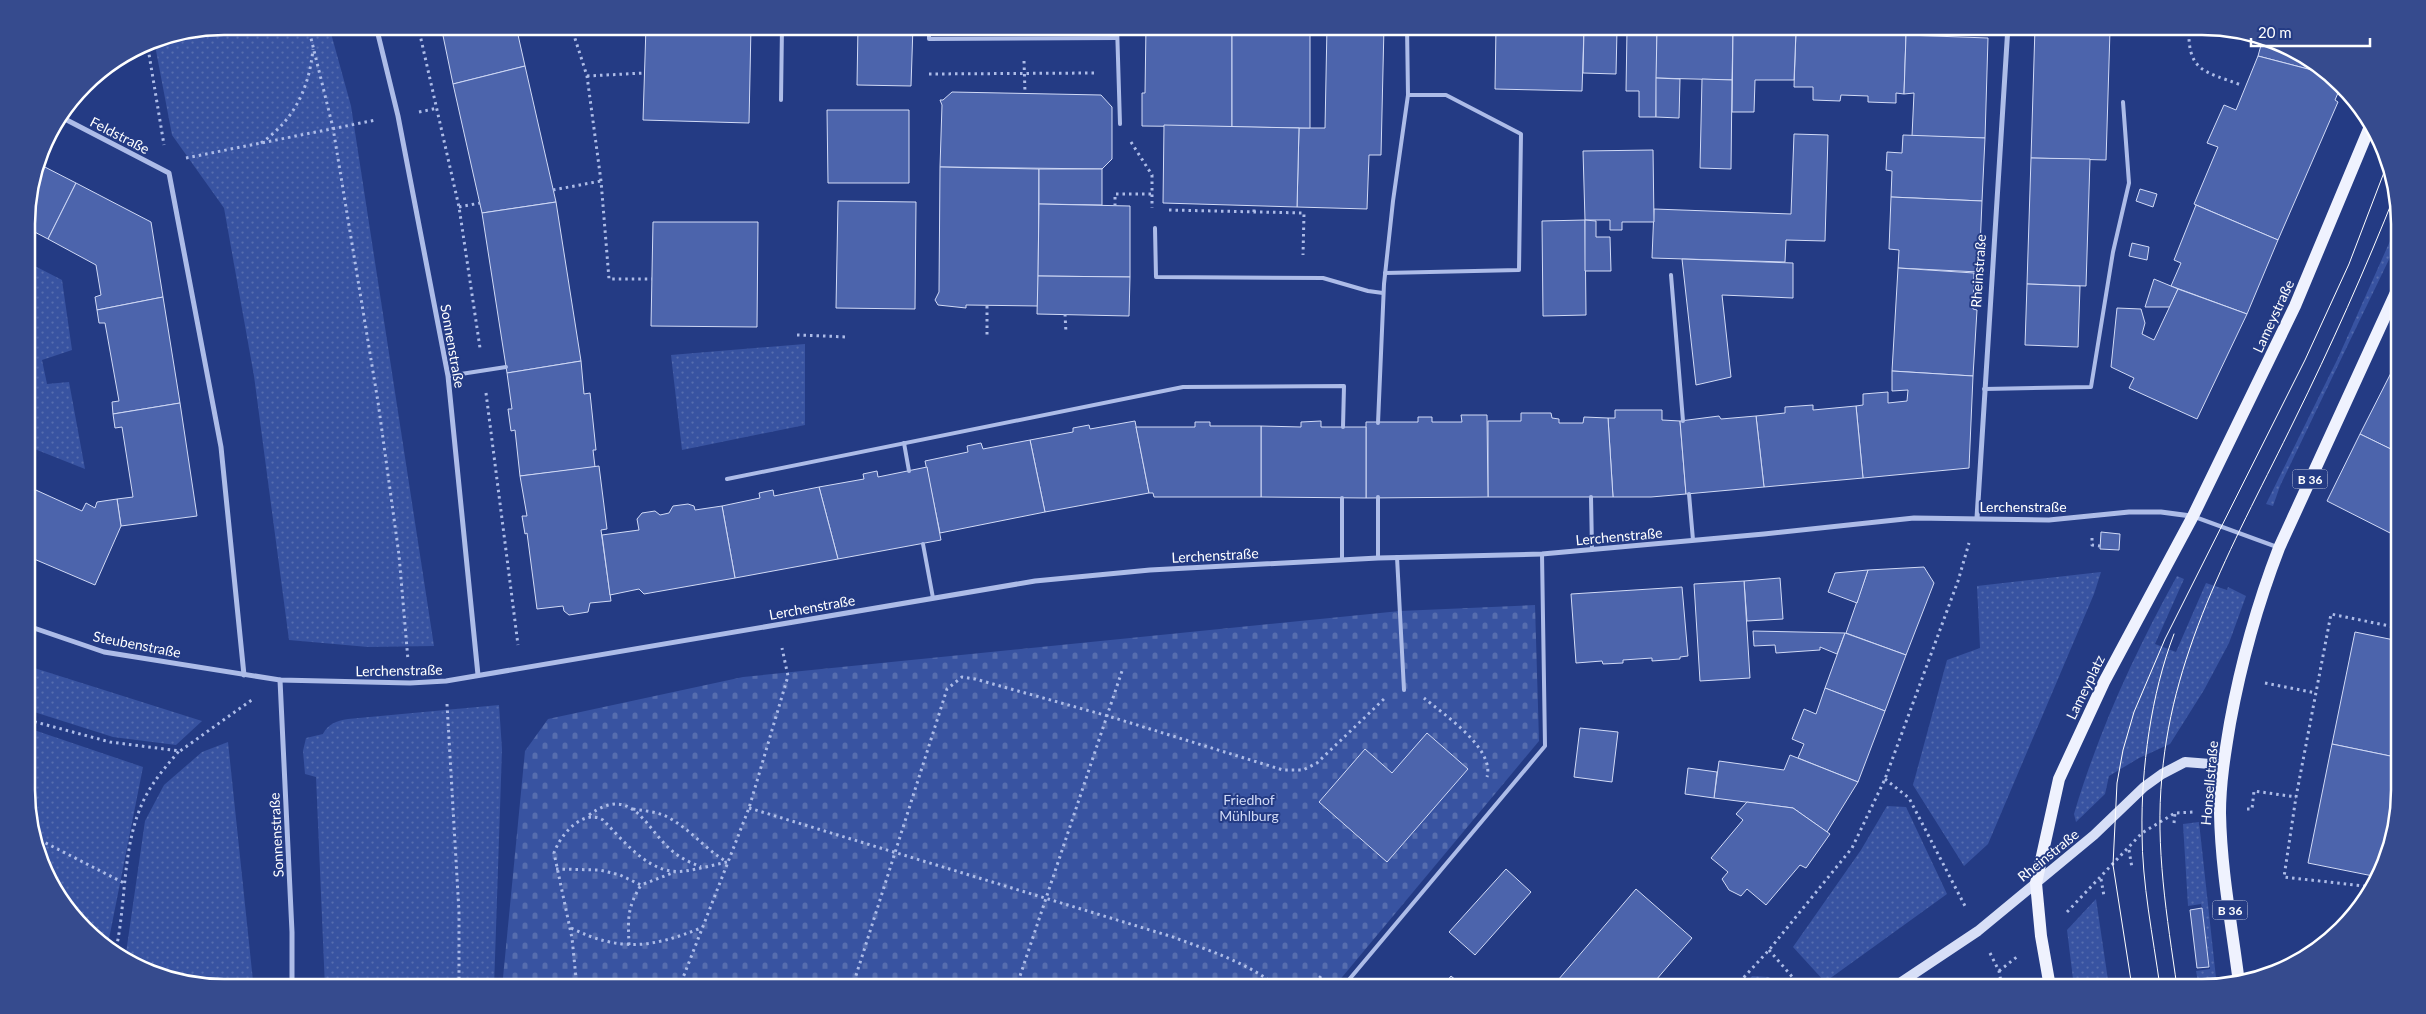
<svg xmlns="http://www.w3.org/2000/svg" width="2426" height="1014" viewBox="0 0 2426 1014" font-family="Lato,sans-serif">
<defs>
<pattern id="grass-dots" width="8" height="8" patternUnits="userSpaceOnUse" patternTransform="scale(1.25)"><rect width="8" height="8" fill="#3853a1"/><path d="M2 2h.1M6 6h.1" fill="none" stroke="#566daf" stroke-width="1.8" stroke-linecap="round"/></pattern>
<pattern id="cemetery-stones" width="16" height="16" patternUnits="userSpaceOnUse" patternTransform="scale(1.25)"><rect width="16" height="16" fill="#3853a1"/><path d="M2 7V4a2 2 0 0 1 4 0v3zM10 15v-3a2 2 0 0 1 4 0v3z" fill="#566daf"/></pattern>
</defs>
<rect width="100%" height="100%" fill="#243b84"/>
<g fill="url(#grass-dots)">
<polygon points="224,26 329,26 351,106 434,646 368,647 289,640 254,376 224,208 172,135 154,40"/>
<polygon points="2398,223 2398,238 2395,247 2280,486 2273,506 2266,504 2338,358"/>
<polygon points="27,262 62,280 72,350 42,360 47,384 69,382 85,469 27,446"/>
<polygon points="805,344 805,425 682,450 671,355"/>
<polygon points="2101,572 2094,594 1988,844 1964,866 1913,785 1947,660 1980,648 1977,586"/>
<path d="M 2177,576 L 2184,579 L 2155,644 L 2176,652 L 2206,583 L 2227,590 L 2228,587 L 2246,596 L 2229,643 L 2204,690 L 2170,744 L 2139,758 L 2109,776 L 2105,794 L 2076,822 L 2074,814 C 2099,730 2135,652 2177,576 Z"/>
<polygon points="28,666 202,721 176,745 113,737 28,710"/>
<path d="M 499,705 L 502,749 L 494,988 L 325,988 L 316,777 L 305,774 L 303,751 L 306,738 L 323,734 C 328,724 336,721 348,719 Z"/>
<polygon points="28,728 143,767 107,949 67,911 41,866 28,816"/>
<polygon points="228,742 253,981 253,988 224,988 148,973 125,960 145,821 164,785 202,752"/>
<polygon points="1887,806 1906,807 1947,894 1825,982 1793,947 1861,850"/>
<polygon points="2199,822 2217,987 2199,987 2196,971 2210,969 2202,908 2201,904 2188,906 2183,824"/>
<polygon points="2096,899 2109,987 2074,987 2067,930"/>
<polygon points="1752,976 1769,977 1785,987 1744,987"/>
</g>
<polygon fill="url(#cemetery-stones)" points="1535,605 1539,741 1333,988 502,988 525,751 548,719 743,677 1400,611"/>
<g fill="#4c64ac" stroke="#d1daf6">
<polygon points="441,26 516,26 525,66 453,84"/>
<polygon points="646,26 751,26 749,123 643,120"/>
<polygon points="858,26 913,26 911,86 857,85"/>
<polygon points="1146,26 1194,26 1194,30 1232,30 1232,127 1142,126 1142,93 1145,93"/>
<polygon points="1194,26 1310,26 1310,32 1194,30"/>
<polygon points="1327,26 1384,26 1381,155 1369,155 1367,209 1297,207 1299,128 1325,128"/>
<polygon points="2035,26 2110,26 2110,30"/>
<polygon points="1496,27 1584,29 1582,91 1495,89"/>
<polygon points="2035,27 2110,30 2106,160 2031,158"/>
<polygon points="1584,29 1617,30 1616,74 1583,73"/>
<polygon points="1232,30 1310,32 1310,128 1232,127"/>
<polygon points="1627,30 1657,30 1656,117 1639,117 1639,91 1626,91"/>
<polygon points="1657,30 1733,32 1732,80 1656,78"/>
<polygon points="1796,31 1906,35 1904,94 1896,93 1896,103 1868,102 1868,96 1841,95 1840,101 1813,100 1813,87 1794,87"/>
<polygon points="1796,31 1794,80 1755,80 1754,112 1732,112 1733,32"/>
<polygon points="1906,35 1988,38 1985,138 1912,136 1914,93 1904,94"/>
<polygon points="2263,38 2278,41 2323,67 2331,75 2258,56"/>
<polygon points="2258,56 2331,75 2341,86 2335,100 2338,102 2278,240 2194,204 2218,147 2207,143 2224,105 2236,110"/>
<polygon points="525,66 556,202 482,213 453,84"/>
<polygon points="1656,78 1680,79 1679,118 1656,117"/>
<polygon points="1702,79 1732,80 1731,169 1700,168"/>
<polygon points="952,92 1101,95 1112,107 1112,159 1102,169 940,167 942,105 940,100 943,100"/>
<polygon points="827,110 909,110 909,183 828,183"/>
<polygon points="1164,125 1299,128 1297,207 1163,203"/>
<polygon points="1794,134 1828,135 1825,241 1786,240 1785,262 1652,258 1654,209 1791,214"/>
<polygon points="1903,135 1985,138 1982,201 1891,197 1892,171 1886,170 1887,152 1902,153"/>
<polygon points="1653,150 1654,222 1622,222 1622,230 1610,230 1610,220 1585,220 1583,151"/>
<polygon points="2031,158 2090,159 2086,286 2027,284"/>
<polygon points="39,164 76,183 48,239 27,228 27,211"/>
<polygon points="940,167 1039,169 1038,306 966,305 966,308 938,305 935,300 939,292"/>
<polygon points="1039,169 1102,169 1102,205 1039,204"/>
<polygon points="76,183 151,222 163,297 97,310 95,297 101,295 96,265 48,239"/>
<polygon points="2140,189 2157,194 2153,207 2136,201"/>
<polygon points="1891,197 1982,201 1979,272 1898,268 1899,250 1889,249"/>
<polygon points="838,201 916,202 915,309 836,308"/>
<polygon points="556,202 581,361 507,373 482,213"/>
<polygon points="1039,204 1130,206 1130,277 1038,276"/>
<polygon points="2196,205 2278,240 2247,314 2171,286 2181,263 2174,260"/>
<polygon points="1585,220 1586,315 1543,316 1542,221"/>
<polygon points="1585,220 1596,221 1596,237 1610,237 1611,271 1585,271"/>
<polygon points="653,222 758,222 757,327 651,326"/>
<polygon points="2132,243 2149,247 2147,260 2129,256"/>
<polygon points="1682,259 1793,263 1793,298 1722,295 1731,377 1696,385"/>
<polygon points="1898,268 1974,273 1973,309 1977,310 1973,376 1892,371"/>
<polygon points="1038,276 1130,277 1129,316 1037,314"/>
<polygon points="2154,279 2178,289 2170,307 2145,307"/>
<polygon points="2027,284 2080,286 2078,347 2025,345"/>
<polygon points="2178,289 2247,314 2197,419 2129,388 2134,378 2111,367 2117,308 2141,309 2145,323 2142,334 2154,340"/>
<polygon points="163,297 180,403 113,414 112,402 119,401 105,323 99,323 97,310"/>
<polygon points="581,361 584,394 590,393 596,450 593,450 595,467 520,476 515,430 511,431 508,409 512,409 507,373"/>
<polygon points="2394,367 2399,370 2399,453 2360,434"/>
<polygon points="1892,371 1973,376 1969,468 1863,478 1856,406 1863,405 1863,394 1888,392 1888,403 1907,401 1908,390 1892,391"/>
<polygon points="180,403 197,516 121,526 117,499 133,497 122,427 115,428 113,414"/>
<polygon points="1813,405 1813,410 1856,406 1863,478 1764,487 1756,416 1785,413 1785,407"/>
<polygon points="1615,410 1662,410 1662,420 1680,421 1686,494 1651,497 1613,497 1608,418 1615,418"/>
<polygon points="1521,413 1551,413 1552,418 1559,419 1559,423 1583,423 1584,417 1608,418 1613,497 1488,497 1488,421 1521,421"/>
<polygon points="1461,415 1487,415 1488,497 1366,498 1366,422 1418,422 1418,417 1432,417 1432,422 1462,422"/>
<polygon points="1719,416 1721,419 1756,416 1764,487 1686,494 1680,421"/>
<polygon points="1135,421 1149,493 1045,512 1030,440 1073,432 1073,428 1089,425 1090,429"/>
<polygon points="1321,421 1321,427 1366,427 1366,498 1261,497 1261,426 1301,427 1301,422"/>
<polygon points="1195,422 1210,422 1210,426 1261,426 1261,497 1154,497 1153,493 1149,493 1136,427 1195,427"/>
<polygon points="2360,434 2399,453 2398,537 2327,501"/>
<polygon points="1030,440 1045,512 940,533 925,461 968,452 967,446 981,443 983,449"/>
<polygon points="599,466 607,529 601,530 611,601 590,603 588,612 569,615 564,611 563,606 537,609 527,533 525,534 522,516 527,516 520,476"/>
<polygon points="927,467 941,540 838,559 819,487 864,479 863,474 877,471 878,477"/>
<polygon points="27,486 82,511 86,503 95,508 97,502 117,499 121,526 95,585 27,556"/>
<polygon points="819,487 838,559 735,578 722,506 760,498 759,493 773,490 774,496"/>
<polygon points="688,504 694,506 695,510 722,506 735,578 644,594 639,589 610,595 602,535 639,530 637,519 642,513 655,511 660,515 669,513 673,506"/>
<polygon points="2101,532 2120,534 2119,550 2100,549"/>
<polygon points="1924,567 1934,583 1906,655 1846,633 1868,570"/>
<polygon points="1868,570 1857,603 1828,592 1835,573"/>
<polygon points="1780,578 1783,619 1747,621 1744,581"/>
<polygon points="1744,581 1750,678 1700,681 1694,584"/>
<polygon points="1682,587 1688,656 1680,657 1680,659 1652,661 1652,658 1623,660 1623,663 1603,664 1602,661 1576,663 1571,594"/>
<polygon points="1753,631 1845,633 1837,654 1820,647 1820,650 1776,653 1775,645 1754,646"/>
<polygon points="2355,632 2399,641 2400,758 2332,744"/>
<polygon points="1845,633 1906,655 1885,711 1825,688"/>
<polygon points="1825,688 1885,711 1858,782 1798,758 1804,744 1792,739 1804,709 1816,714"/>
<polygon points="1580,728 1618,732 1612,782 1574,777"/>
<polygon points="1427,733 1468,769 1387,862 1319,802 1365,749 1392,773"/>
<polygon points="2332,744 2400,758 2400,790 2385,866 2378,877 2308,863"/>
<polygon points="1790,755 1858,782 1827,832 1793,808 1714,798 1719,761 1784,770"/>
<polygon points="1688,768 1717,772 1714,798 1685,794"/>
<polygon points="1747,802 1793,808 1830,834 1806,868 1800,865 1766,905 1747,889 1741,896 1729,890 1722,879 1728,872 1711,858 1743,820 1736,814"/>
<polygon points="1506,869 1531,892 1475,955 1449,932"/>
<polygon points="1636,889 1692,938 1650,987 1552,987"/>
<polygon points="2202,908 2209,967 2197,968 2190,910"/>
<polygon points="1451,976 1464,987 1441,988"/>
</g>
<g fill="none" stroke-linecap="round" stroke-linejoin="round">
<g stroke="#adbce8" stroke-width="3" stroke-dasharray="2.5 4" stroke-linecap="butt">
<polyline points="308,26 333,128 378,402 399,555 408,660"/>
<polyline points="418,26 459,207 480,348"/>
<polyline points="571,26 587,76 601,181 609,279 652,279"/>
<path d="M 2189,26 C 2187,72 2204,71 2241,85"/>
<polyline points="2124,29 2189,30"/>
<polyline points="147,42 164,145"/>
<polyline points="1024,61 1025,93"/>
<polyline points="929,74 1095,73"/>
<polyline points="587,76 644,73"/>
<polyline points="419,112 438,108"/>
<polyline points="1131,142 1152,175 1152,208"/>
<path d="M 261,143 C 294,120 309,89 313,49"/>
<polyline points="186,158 376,120"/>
<polyline points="553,190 601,181"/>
<polyline points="1115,206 1115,194 1151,194"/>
<polyline points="459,207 480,203"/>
<polyline points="1169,210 1304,213 1303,255"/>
<polyline points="1254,212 1254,206"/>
<polyline points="987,306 987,336"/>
<polyline points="1065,314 1066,333"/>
<polyline points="797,335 848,337"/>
<polyline points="486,393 518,645"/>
<polyline points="2092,538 2092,545 2100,546"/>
<polyline points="2265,683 2316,693"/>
<path d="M 1424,698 C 1443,714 1495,748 1487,777"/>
<polyline points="447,704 459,912 459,988"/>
<polyline points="28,720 110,742 180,751 253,699"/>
<polyline points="1885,779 1909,798 1966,908"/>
<path d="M 749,808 L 1173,937 C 1210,951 1249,963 1279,988"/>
<path d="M 633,809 C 646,811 660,812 671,819 C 692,831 705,849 727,862"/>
<polyline points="2247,809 2252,809 2254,791 2296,797"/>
<path d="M 589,815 C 632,784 644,826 671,850 C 680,858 691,863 701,867"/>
<polyline points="2174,823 2175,813"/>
<polyline points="34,837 124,883"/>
<polyline points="2129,850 2132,868"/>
<polyline points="556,869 600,870 620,875 641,885 675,872"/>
<polyline points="2101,879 2104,896"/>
<polyline points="2372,887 2284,877 2296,797 2331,614 2399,628"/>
<polyline points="2067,912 2142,833 2175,813 2194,812"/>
<path d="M 571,928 C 620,952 651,948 701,928"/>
<path d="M 629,945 C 628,918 627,908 641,885"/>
<polyline points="1769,950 1801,987"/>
<polyline points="1990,953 1999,971 2002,987"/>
<path d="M 115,954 C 128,899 120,836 151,787 C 159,774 169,763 179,751"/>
<polyline points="1999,971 2018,956"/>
<polyline points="1735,987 1769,950 1852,848 1885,779 1958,581 1969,543"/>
<path d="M 577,988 L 572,938 L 554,853 C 560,835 583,808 603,820 C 625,842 650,876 685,871 C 699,869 713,865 727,862"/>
<polyline points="679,988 749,808 788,676 782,648"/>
<polyline points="852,988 947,689 962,677 975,679 1108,716 1283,770 1303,770 1317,763 1385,698"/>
<polyline points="1016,988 1122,671"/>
<polyline points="1311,988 1321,976"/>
</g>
<g stroke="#adbce8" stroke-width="4">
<polyline points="929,26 929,39 1117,38"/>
<polyline points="1117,26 1120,124"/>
<polyline points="781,100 782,26"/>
<polyline points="1155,228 1156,277 1323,278 1368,291 1383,293"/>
<polyline points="1385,273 1519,270 1521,134 1446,95 1408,95"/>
<polyline points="1671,275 1683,421"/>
<polyline points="448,376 506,367"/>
<polyline points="1984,389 2091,387 2113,252 2129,183 2123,102"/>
<polyline points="1378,423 1384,284 1393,201 1408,95 1407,26"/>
<polyline points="904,443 909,471"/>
<polyline points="727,479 1183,387 1344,386 1343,427"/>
<polyline points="1689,494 1693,540"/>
<polyline points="1378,497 1378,558"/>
<polyline points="1591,497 1592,549"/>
<polyline points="2195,517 2277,547"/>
<polyline points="923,544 933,598"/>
<polyline points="1397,557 1404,690"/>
<polyline points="1342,560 1342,498"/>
<polyline points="1342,988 1545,746 1542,554"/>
</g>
<g stroke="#adbce8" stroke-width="5">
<polyline points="376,26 398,116 448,376 478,675"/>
<polyline points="61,117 169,173 221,447 244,675"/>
<polyline points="1977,518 2008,26"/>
<polyline points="28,626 104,652 280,680 410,683 446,681 1035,581 1150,570 1378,558 1542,554 1764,534 1914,518 2049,520 2129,512 2161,512 2191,516"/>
<polyline points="280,680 292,932 292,988"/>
</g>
<polyline stroke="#d7dff7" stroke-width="10" points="1894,987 1978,931 2094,835 2144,787 2162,774 2185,762 2223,765"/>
<g stroke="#eff2fe" stroke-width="12">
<path d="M 2239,983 C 2232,927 2221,870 2220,813 C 2220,783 2225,753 2230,723 C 2241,663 2257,605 2279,548 L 2398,288"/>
<polyline points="2050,987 2041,936 2036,883 2059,779 2104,682 2193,516 2295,306 2371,124"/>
</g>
<g stroke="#fff" stroke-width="1">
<polyline points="2132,987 2113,865 2117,783 2123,750 2134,712 2165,639 2305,360 2349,264 2388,162"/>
<path d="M 2160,987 C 2153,936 2142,884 2142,832 C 2141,769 2151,694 2174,634"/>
<path d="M 2177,987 C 2167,917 2155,847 2162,776 C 2173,646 2238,536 2294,421 C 2331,346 2365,270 2396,192"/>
</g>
</g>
<g text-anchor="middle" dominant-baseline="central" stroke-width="4" stroke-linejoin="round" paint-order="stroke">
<g fill="#243b84" stroke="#bdc4da" stroke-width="1">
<rect x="2292.5" y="469.5" width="35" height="19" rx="4"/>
<rect x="2212.5" y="900.5" width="35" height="19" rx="4"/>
</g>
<g font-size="12" font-weight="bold" fill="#fff">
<text x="2310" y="479">B 36</text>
<text x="2230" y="910">B 36</text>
</g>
<g font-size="14" fill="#fff" stroke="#243b84">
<text transform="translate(120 135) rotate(27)">Feldstraße</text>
<text transform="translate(1978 271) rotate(-86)">Rheinstraße</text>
<text transform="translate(2273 316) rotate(-65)">Lameystraße</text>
<text transform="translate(453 346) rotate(80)">Sonnenstraße</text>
<text x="2023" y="506">Lerchenstraße</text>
<text transform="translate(1619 536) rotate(-5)">Lerchenstraße</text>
<text transform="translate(1215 555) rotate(-3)">Lerchenstraße</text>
<text transform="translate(812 607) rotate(-10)">Lerchenstraße</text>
<text transform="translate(137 644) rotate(11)">Steubenstraße</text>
<text transform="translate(399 670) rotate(-1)">Lerchenstraße</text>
<text transform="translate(2085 687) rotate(-64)">Lameyplatz</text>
<text transform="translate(2209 783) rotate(-85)">Honsellstraße</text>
<text transform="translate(276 835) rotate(-93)">Sonnenstraße</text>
<text transform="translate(2048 855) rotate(-39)">Rheinstraße</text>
</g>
<g font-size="14" fill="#d1daf6" stroke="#243b84">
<text x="1249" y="799">Friedhof<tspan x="1249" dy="16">Mühlburg</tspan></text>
</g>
</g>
<path d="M0 0H2426V1014H0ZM224 35H2202A189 189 0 0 1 2391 224V790A189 189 0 0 1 2202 979H224A189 189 0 0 1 35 790V224A189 189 0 0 1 224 35Z" fill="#364b8e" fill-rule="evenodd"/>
<path fill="none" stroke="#fff" stroke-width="2.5" d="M224 35H2202A189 189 0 0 1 2391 224V790A189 189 0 0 1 2202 979H224A189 189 0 0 1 35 790V224A189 189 0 0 1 224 35Z"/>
<path d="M2251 38v8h119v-8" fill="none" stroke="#ffffff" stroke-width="2.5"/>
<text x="2258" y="38" font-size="15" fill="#ffffff" stroke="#243b84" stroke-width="4" paint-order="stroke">20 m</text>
</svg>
